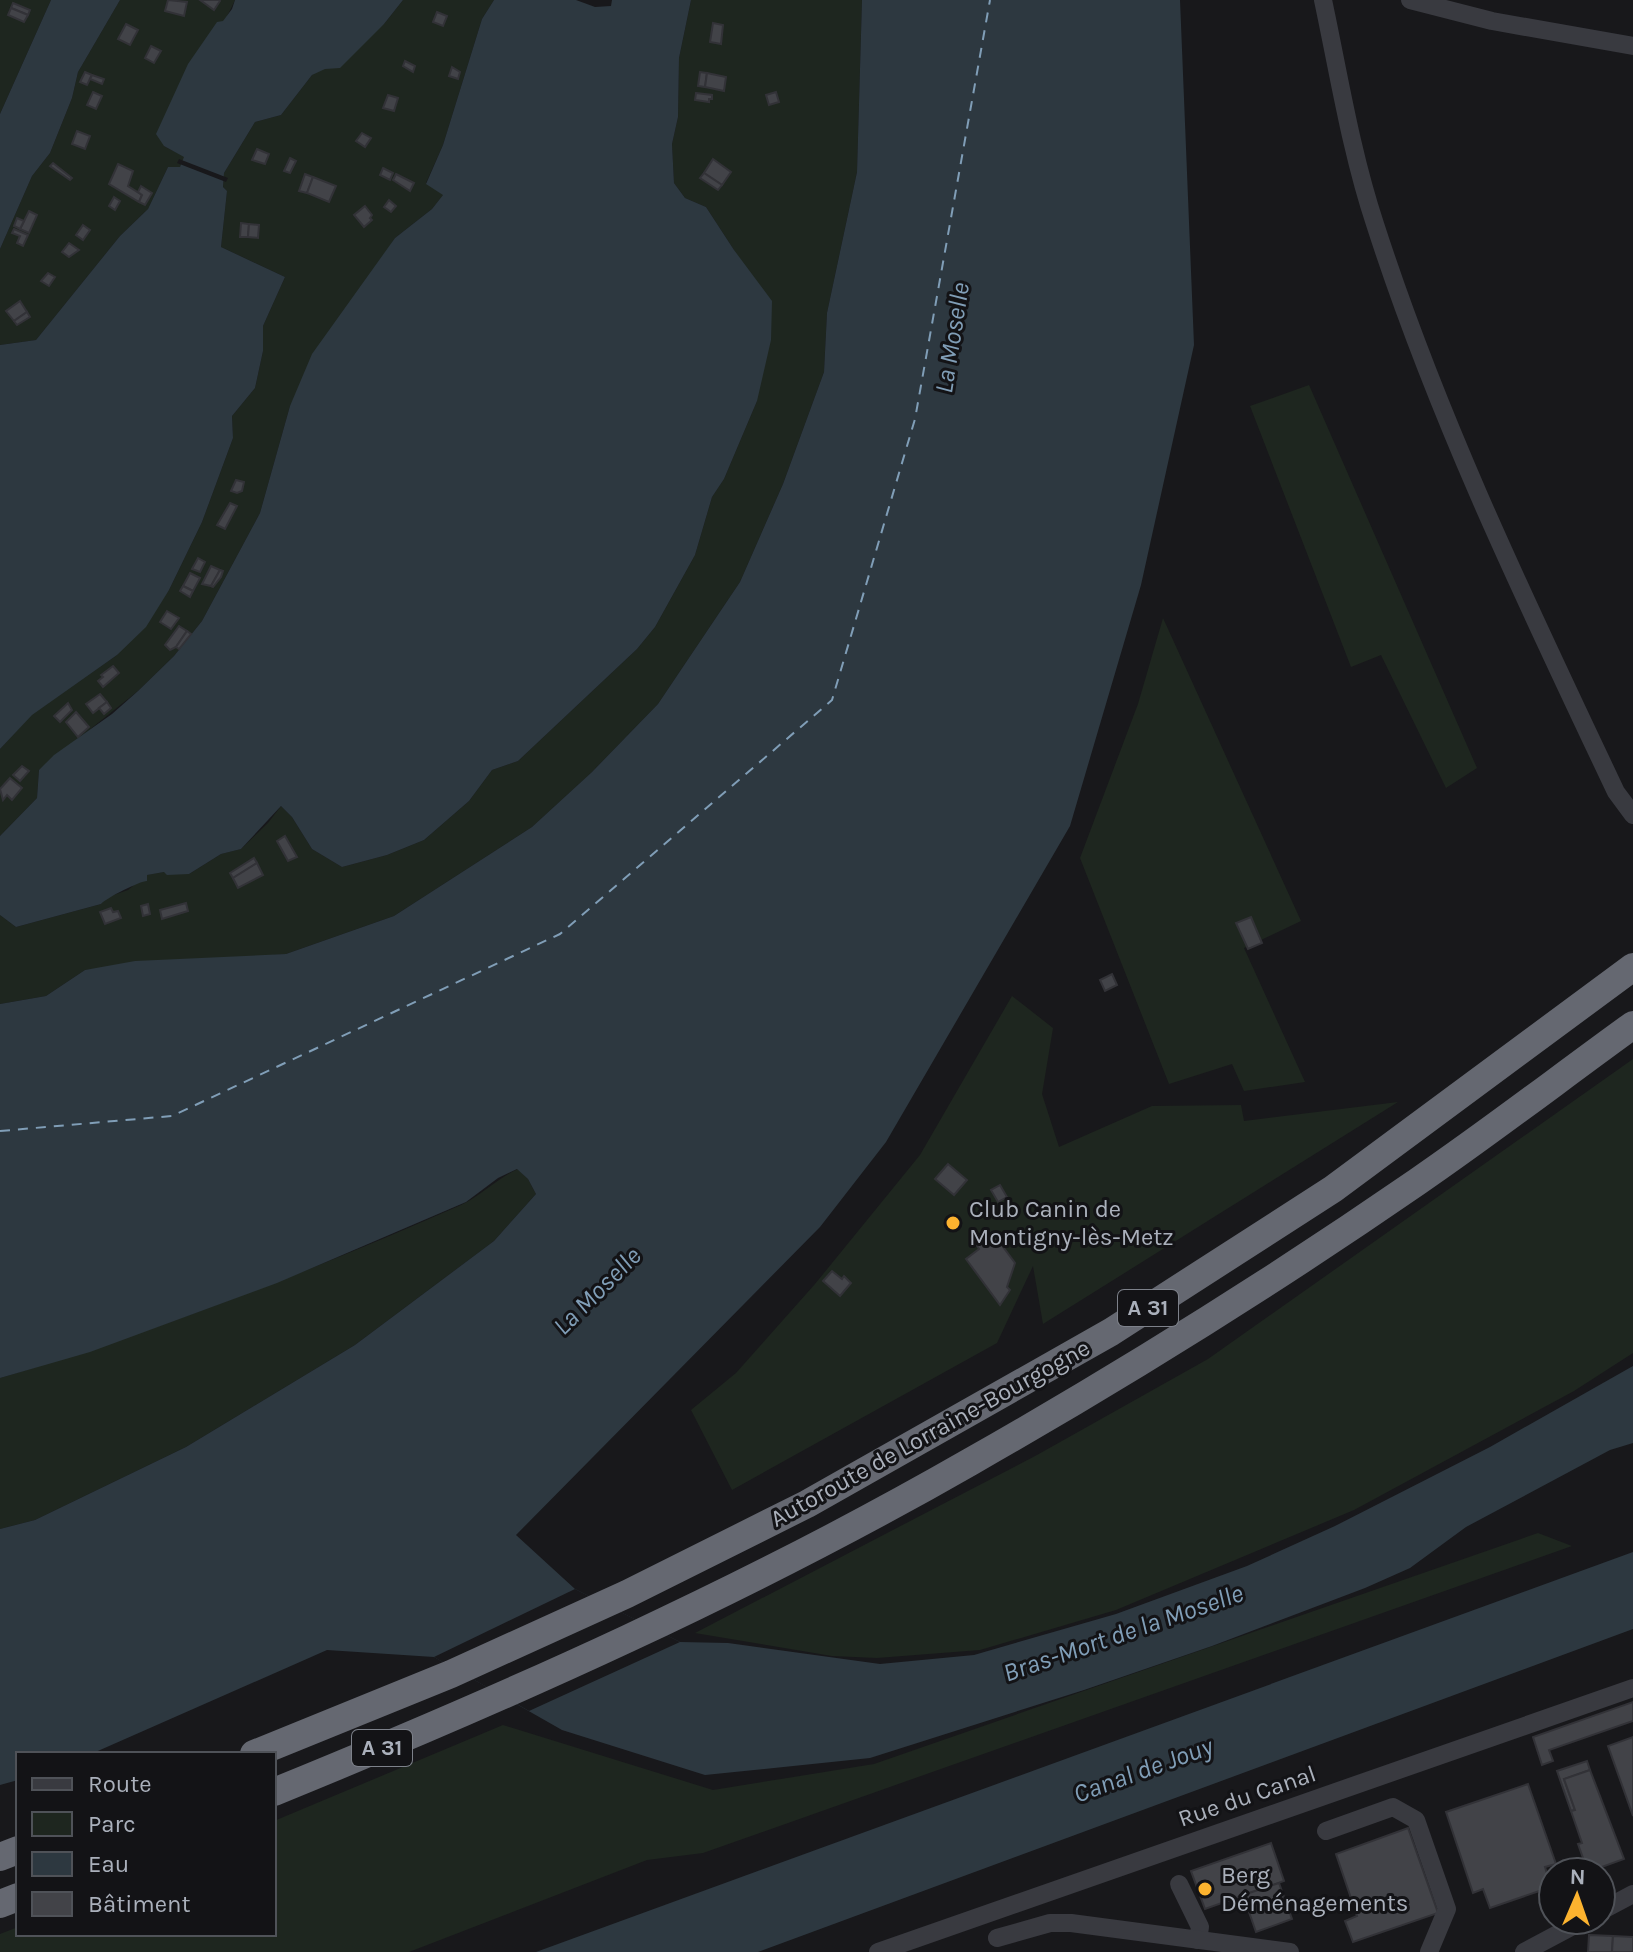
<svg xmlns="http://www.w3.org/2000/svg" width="1633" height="1952" viewBox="0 0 1633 1952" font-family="Karla,sans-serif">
<rect width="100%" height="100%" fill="#18181b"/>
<g fill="#1e261f">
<polygon points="0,0 51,0 0,114"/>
<polygon points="120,0 235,0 164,146 185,157 180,167 168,167 148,209 120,236 36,340 0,345 0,249 32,176 50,153 72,98 78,72"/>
<polygon points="403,0 494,0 482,19 443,145 426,183 444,194 432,209 395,238 290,406 260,513 202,621 174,656 138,691 39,770 37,798 0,836 0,749 31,715 117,655 169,590 202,522 233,438 232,416 255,388 263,351 263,326 285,277 221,247 227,191 223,187 224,173 255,122 281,115 312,75 384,24"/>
<polygon points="691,0 862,0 857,172 827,313 824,372 783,484 740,582 658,704 592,772 532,827 394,916 286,954 85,970 46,996 0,1004 0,915 16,927 101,904 105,898 128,890 146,875 164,872 189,874 221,854 241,849 268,823 281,806 292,817 312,849 342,867 387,855 424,840 469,801 492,770 518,761 637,649 655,627 695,555 712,497 724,479 757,401 734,250 706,207 685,198 674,183 672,144 678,117 679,58"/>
<polygon points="1309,385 1477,768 1446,788 1381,655 1351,667 1250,406"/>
<polygon points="1163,618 1301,921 1244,948 1305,1082 1244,1091 1232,1064 1169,1084 1080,858 1138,704"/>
<polygon points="1012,996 1053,1028 1042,1094 1059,1147 1152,1106 1241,1105 1244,1121 1398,1102 1043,1324 1033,1266 997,1343 732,1490 691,1410 736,1373 815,1284 920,1155"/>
<polygon points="1633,1059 1633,1353 1574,1391 1354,1510 1116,1610 980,1650 877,1658 832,1656 695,1633 1037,1455 1208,1359"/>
<path d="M 518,1169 L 528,1179 L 536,1194 L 494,1241 L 355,1345 L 186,1447 L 35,1520 L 0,1529 L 0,1378 C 158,1331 311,1271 461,1205 C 481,1196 496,1179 518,1169 Z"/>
<polygon points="1538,1533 1572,1546 703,1853 647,1860 409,1952 0,1952 0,1934 18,1927 18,1934 274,1934 274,1821 503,1725 713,1790 874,1764"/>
</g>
<g fill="#2d3840">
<polygon points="51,0 120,0 78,72 72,98 50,153 32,176 0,249 0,114"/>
<polygon points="235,0 403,0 384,24 340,68 325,69 312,75 281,115 255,122 224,173 223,187 227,191 221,247 285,277 263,326 263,351 255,388 232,416 233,438 202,522 169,590 146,627 117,655 32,715 0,749 0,345 36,340 120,236 148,209 168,167 180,167 184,157 164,146 156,134 188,64 217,22 223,21 232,9"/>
<path d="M 494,0 L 576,0 L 595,7 L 611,6 L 612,0 L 691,0 L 679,58 L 678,117 L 672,144 L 674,183 L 685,198 L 706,207 L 734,250 L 772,301 L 771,340 L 757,401 L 724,479 L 712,497 L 695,555 L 655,627 L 637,649 L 518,761 L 492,770 L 469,801 L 424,840 L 387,855 L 342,867 L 312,849 L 292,817 L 281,806 L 241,849 L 221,854 L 189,874 L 167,875 L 164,872 L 147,875 L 147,881 C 140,881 106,898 101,904 L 16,927 L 0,915 L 0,836 L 37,798 L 39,770 L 54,755 L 112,714 L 138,691 L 174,656 L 202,621 L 260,513 L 290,406 L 312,354 L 395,238 L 432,209 L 443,195 L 426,184 L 443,145 L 482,19 Z"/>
<polygon points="862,0 1180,0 1194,345 1141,585 1070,826 886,1142 820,1227 516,1535 575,1589 680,1642 728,1643 880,1664 974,1655 1116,1614 1247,1566 1335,1526 1490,1447 1633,1366 1633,1443 1610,1450 1466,1527 1410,1568 1365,1588 1212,1646 1084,1690 870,1758 705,1775 562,1730 434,1657 327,1650 91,1754 18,1754 18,1780 0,1785 0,1529 35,1520 186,1447 355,1345 494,1241 536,1194 528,1179 517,1169 498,1178 466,1202 277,1283 90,1352 0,1378 0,1004 46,996 85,970 135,961 286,954 394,916 532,827 592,772 658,704 740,582 783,484 824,372 827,313 857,172"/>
<polygon points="1633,1552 1633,1629 758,1952 536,1952"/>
</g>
<g fill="#18181b">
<polygon points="179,159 228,178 226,182 177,163"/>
<polygon points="575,1589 680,1642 529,1711 434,1657"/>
</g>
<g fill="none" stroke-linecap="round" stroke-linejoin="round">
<polyline stroke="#809eb7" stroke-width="2" stroke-dasharray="10 8" stroke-linecap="butt" points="0,1131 172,1116 560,934 832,700 915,419 990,0"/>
</g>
<g fill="#424348" stroke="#323237" stroke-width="2">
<polygon points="168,0 187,2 184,16 165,11"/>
<polygon points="200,0 219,0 220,1 214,10"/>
<polygon points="13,3 30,10 28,15 11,8"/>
<polygon points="11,8 28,15 24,22 8,15"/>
<polygon points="437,12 447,16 443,26 433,22"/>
<polygon points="713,23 723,25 721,44 710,42"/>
<polygon points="126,24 138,30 130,45 118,39"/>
<polygon points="151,46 161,51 154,63 145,58"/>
<polygon points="405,61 415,66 413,72 403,66"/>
<polygon points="452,67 460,72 458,79 449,76"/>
<polygon points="85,72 92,75 87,85 80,82"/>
<polygon points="700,72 707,73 705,87 698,86"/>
<polygon points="707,73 726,77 724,91 705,87"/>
<polygon points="92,75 104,79 102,84 90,79"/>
<polygon points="93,92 102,96 96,109 87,105"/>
<polygon points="776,92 779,102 769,105 766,95"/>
<polygon points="696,93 712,95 712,99 709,99 709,102 695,100"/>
<polygon points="388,95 398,98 394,111 383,108"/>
<polygon points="77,131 90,136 85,149 72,144"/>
<polygon points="362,133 371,138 365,147 356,141"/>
<polygon points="257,149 269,154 265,164 252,160"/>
<polygon points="290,158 296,161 290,173 284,171"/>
<polygon points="713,159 731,172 722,185 704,173"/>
<polygon points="53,163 72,178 70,180 50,166"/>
<polygon points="118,164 133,171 128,186 142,195 139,202 109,184"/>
<polygon points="383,168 393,173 390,180 380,175"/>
<polygon points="704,173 722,185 718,190 700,178"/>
<polygon points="305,174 313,177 307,193 299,191"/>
<polygon points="396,174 414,183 410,191 393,180"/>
<polygon points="313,177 336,186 329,202 307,193"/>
<polygon points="141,186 152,193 145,205 139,202 142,195 138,192"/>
<polygon points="114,197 120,201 115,210 109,206"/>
<polygon points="389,200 396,206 391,212 384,207"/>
<polygon points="365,206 372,215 370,218 372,220 364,227 354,215"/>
<polygon points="29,211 37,215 29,233 20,229"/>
<polygon points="17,218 24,221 20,229 14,226"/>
<polygon points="241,223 249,224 248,237 240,237"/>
<polygon points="249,224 259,225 258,238 248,237"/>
<polygon points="83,225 90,230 83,240 76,235"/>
<polygon points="14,229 28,235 23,246 17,243 20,236 12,233"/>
<polygon points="69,243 79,250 69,257 62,252"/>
<polygon points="48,273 55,277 49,286 41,281"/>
<polygon points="20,301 27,312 14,321 6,311"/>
<polygon points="27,312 30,317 17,325 14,321"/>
<polygon points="236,480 244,482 242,491 237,493 231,491"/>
<polygon points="230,503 237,506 225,529 217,525"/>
<polygon points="198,558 205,562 200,572 192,569"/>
<polygon points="211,566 220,570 211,586 202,584"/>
<polygon points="220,570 223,571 221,577 213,587 211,586"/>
<polygon points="190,573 200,578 193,591 183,586"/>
<polygon points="183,586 193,591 190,597 180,591"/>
<polygon points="167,611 179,618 171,629 160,622"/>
<polygon points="179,626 187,631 176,647 170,650 165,645"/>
<polygon points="187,631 191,634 179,649 176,647"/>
<polygon points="113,666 119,673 103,687 98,681 103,677 101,675"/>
<polygon points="100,694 107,702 93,713 86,704"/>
<polygon points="107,702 111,708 104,714 99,708"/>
<polygon points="68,703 72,710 60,722 54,716"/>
<polygon points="76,712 89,727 78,737 66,722"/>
<polygon points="22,766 29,771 20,781 13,775"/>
<polygon points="10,778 22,788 12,800 7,795 3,800 0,789"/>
<polygon points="285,836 297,857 288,861 277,841"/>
<polygon points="254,858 257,863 233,878 230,873"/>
<polygon points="257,863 263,875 238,888 233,878"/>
<polygon points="186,903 188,911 162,919 160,910"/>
<polygon points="148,904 150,914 143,916 141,906"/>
<polygon points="111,908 113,912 118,911 121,918 105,924 100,912"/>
<polygon points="1251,917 1262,943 1248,949 1236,923"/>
<polygon points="1112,974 1117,985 1105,991 1100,980"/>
<polygon points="948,1164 967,1180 954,1195 935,1179"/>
<polygon points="1000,1185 1007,1197 998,1202 991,1190"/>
<polygon points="992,1232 1015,1263 1007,1287 1010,1290 1000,1305 966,1259 979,1249 976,1244"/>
<polygon points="832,1271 842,1279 844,1276 851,1283 840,1296 823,1281"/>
<polygon points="1633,1702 1633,1721 1549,1750 1553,1761 1542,1765 1533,1737"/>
<polygon points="1633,1737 1633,1816 1608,1746"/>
<polygon points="1587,1761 1590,1770 1564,1779 1575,1810 1571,1811 1557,1771"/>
<polygon points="1590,1770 1624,1859 1588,1872 1578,1844 1582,1843 1571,1811 1575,1810 1564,1779"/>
<polygon points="1528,1784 1556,1864 1545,1867 1551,1887 1490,1908 1483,1889 1473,1893 1446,1812"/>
<polygon points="1408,1828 1438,1913 1353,1942 1345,1921 1357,1916 1336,1854"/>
<polygon points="1271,1843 1284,1881 1205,1909 1191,1871"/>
<polygon points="1279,1883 1292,1919 1256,1932 1243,1895"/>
<polygon points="1589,1935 1613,1936 1612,1952 1588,1952"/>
<polygon points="1613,1936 1633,1937 1633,1952 1612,1952"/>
</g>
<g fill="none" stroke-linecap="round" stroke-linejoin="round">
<g stroke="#393a40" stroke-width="18">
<path d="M 1323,0 C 1339,75 1351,152 1375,224 C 1438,420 1528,606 1616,792 L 1633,815"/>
<polyline points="1410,0 1492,21 1633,46"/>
<polyline points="1326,1831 1393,1807 1416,1820 1447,1909 1429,1952"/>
<polyline points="1179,1884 1200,1927 1198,1940"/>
<polyline points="1601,1911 1633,1894"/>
<polyline points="997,1938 1050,1923 1071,1923 1290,1952"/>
<polyline points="878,1952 1633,1688"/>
<polyline points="1524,1952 1584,1920"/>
</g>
<g stroke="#656871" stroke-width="28">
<polyline points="254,1754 451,1674 627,1594 807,1504 1111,1332 1333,1189 1633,967"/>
<path d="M 274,1792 C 512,1695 747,1590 970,1462 C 1123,1375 1272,1282 1417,1182 C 1490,1132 1561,1077 1633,1025"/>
<polyline points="0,1857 18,1850"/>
<polyline points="0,1904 18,1897"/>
</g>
</g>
<g fill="#fcb32f" stroke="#131316" stroke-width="3">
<circle cx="953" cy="1223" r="8"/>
<circle cx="1205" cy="1889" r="8"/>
</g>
<g text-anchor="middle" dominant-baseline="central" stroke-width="6" stroke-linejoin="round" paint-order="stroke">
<g fill="#131316" stroke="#7d818a" stroke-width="2">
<rect x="1118" y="1290" width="60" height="36" rx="6"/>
<rect x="352" y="1730" width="60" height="36" rx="6"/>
</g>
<g font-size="22" font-weight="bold" fill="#aab0bb">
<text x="1148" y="1308">A 31</text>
<text x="382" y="1748">A 31</text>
</g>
<g font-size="24" fill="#aab0bb" stroke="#131316" text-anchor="start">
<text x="969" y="1209">Club Canin de<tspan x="969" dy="28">Montigny-lès-Metz</tspan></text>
<text x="1221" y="1875">Berg<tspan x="1221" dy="28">Déménagements</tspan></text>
</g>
<g font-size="24" fill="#aab0bb" stroke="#131316">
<text transform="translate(930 1433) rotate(-29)">Autoroute de Lorraine-Bourgogne</text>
<text transform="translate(1247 1796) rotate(-19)">Rue du Canal</text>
</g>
<g font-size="26" font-style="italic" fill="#809eb7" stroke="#131316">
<text transform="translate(952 338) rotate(-81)">La Moselle</text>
<text transform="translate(597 1291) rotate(-45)">La Moselle</text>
<text transform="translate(1123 1633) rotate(-19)">Bras-Mort de la Moselle</text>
<text transform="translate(1143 1770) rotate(-20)">Canal de Jouy</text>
</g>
</g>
<rect x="16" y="1752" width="260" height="184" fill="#131316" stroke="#4f5258" stroke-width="2"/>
<rect x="32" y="1778" width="40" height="12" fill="#393a40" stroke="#4f5258" stroke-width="2"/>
<text x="88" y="1792" font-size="24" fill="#aab0bb">Route</text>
<rect x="32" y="1812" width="40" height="24" fill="#1e261f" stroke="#4f5258" stroke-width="2"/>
<text x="88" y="1832" font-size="24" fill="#aab0bb">Parc</text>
<rect x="32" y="1852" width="40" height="24" fill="#2d3840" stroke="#4f5258" stroke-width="2"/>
<text x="88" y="1872" font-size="24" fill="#aab0bb">Eau</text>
<rect x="32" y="1892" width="40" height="24" fill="#424348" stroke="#4f5258" stroke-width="2"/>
<text x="88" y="1912" font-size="24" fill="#aab0bb">Bâtiment</text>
<g transform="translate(1577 1896) rotate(2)"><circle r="38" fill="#131316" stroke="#4f5258" stroke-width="2"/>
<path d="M0-6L14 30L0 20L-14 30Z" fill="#fcb32f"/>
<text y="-12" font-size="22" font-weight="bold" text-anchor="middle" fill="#aab0bb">N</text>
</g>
</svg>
